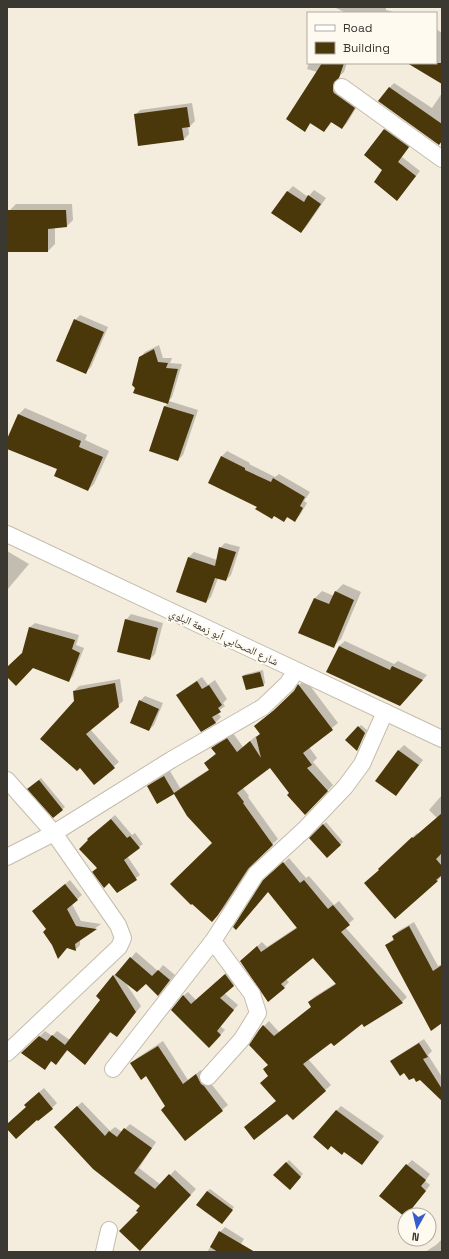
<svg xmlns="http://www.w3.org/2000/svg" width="449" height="1259" viewBox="0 0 449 1259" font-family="'Space Grotesk','Noto Naskh Arabic',sans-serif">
<rect width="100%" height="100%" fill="#f4ecdc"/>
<g fill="#0003">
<polygon points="334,7 386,7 386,10 397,13 346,13"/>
<polygon points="436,29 442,33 442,83 409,63 436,63"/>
<polygon points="309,63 347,63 344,72 338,77 337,81 339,88 359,103 347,123 342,128 332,122 324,131 311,123 305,131 317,72 307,69"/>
<polygon points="394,83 432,108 442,93 442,143 389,88"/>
<polygon points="192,103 195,121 190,126 188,126 189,134 184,139 135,115 140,110"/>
<polygon points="390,124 413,142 402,157 420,171 402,194 384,169 385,130"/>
<polygon points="293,186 308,197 314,190 326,198 306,227 301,232 273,213 288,191"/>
<polygon points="16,204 72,204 73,220 67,226 55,228 55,244 48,251 9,211"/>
<polygon points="80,315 108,327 91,367 86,372 75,320"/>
<polygon points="159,345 163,358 172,358 170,363 182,364 172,397 169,401 198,410 183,455 178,460 150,451 165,406 168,403 136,388 140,358 145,352"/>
<polygon points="25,408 87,435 85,440 109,451 94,484 88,490 58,469 7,448 7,442 18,415"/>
<polygon points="227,451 250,463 249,464 275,477 279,474 310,492 304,501 307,503 300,515 295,520 288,517 284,521 258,506 209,483 222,456"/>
<polygon points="225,543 240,547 231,575 226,580 218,578 211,597 206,602 177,591 189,557 194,552 217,560 220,548"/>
<polygon points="7,551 29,564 7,590"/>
<polygon points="343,584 361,592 341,639 333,647 300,632 315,598 322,591 334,596 336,591"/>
<polygon points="131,614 163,623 155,654 150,659 126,620"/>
<polygon points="35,623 79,635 76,645 84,648 73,676 69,681 33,667 7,675 7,669 23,653 30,627"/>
<polygon points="345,641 394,664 398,661 427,675 405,700 339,646"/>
<polygon points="263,670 265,683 263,685 243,676 246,674"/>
<polygon points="202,677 208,685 215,680 227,699 223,703 225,706 217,712 221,717 216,722 201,730 178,695 183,690"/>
<polygon points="120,679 123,701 90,729 119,762 94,783 80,767 74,691 79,686"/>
<polygon points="305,679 338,723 309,747 317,758 313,762 333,785 305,814 270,767 243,788 249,796 248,797 278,839 253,863 224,908 217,915 214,843 175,793 158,803 148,786 154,781 170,771 180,788 210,769 205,763 216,753 213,748 218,742 233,733 243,747 256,736 257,737 261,733 255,726 280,705"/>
<polygon points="145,696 163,703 154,725 149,730 140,701"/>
<polygon points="361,725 367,730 357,750 347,740"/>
<polygon points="404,745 423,760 396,795 399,750"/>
<polygon points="41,778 65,807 53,816 31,786"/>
<polygon points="442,795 442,852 440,854 442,857 442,873 440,875 442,876 437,881 380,870 384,864 417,833 418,834 437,818 429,810"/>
<polygon points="115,815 132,835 135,833 143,844 127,856 140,875 117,892 98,867 89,840 92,835"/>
<polygon points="326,822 343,842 327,857 310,838"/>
<polygon points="289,858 306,878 309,876 334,905 339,901 354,919 345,927 407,997 402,1002 362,1022 332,1041 308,1059 331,1085 293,1119 277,1101 269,1075 269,1065 260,1030 269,1021 279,1032 312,1006 309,1002 314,997 336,983 313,956 286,979 289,982 284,987 246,956 262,942 267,947 297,927 268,891 236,929 270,875"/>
<polygon points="70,880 82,895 72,904 81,921 101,924 80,939 80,945 75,950 47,929 33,911"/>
<polygon points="414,922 438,966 442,964 442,1022 387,945 394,938 393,936 398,931"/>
<polygon points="136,952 158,971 163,965 175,975 158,995 150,980 125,982 141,1006 117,1036 111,1032 90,1058 68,1050 56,1064 52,1061 45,1068 23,1053 45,1031 52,1036 57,1031 70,1040 102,1000 97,996 113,976 118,971 119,972"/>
<polygon points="230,970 238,981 224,993 238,1005 220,1026 225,1030 209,1046 183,996 188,992 196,1000"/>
<polygon points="424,1039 432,1051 428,1055 442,1077 442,1100 420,1078 405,1071 392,1062 396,1057"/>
<polygon points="163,1041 188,1080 201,1070 206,1079 209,1081 228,1105 185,1140 166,1106 146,1075 132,1063 137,1058"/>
<polygon points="44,1088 57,1103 52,1108 7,1128 7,1125 27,1107 30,1100"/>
<polygon points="82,1102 110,1131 115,1127 122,1132 130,1124 156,1142 139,1168 161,1185 175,1170 196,1189 145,1245 139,1212 141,1206 55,1127"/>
<polygon points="341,1106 384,1136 362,1164 336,1111"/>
<polygon points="289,1160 303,1174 290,1189 274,1175"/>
<polygon points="412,1160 430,1174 425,1181 430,1185 410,1211 407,1165"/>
<polygon points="210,1189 234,1207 224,1220 207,1191"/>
<polygon points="225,1227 244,1239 236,1252 207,1252 220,1232"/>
<polygon points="442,1239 442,1252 425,1252 436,1245"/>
</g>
<g fill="#4a380a">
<polygon points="322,63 344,63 339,78 334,82 333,86 333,91 334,93 355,108 342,129 331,122 324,132 310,123 305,132 286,119"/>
<polygon points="407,63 442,63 442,84"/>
<polygon points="389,87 442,124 442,141 439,145 378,101"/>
<polygon points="187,107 190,127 182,128 184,140 138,146 134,114"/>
<polygon points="384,129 409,147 398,162 416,176 397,201 374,182 382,170 364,155"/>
<polygon points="287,191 304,202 308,195 321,204 301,233 271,213"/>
<polygon points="8,210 66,210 67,227 48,229 48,252 8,252"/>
<polygon points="74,319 104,332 86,374 56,361"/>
<polygon points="154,349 158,362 168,363 166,368 178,369 168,404 133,393 135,388 132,385 139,357"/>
<polygon points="164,406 194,415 178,461 149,451"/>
<polygon points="18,414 81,441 79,447 103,457 88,491 54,476 57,469 7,449 7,439"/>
<polygon points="221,456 245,468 245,470 271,482 273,478 305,497 300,506 303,508 295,522 287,517 284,522 274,516 272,519 255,509 257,507 208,483"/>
<polygon points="219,547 236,552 226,581 215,578 206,603 176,592 188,557 215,566"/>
<polygon points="335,591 354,600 334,648 298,633 314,598 329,604"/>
<polygon points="125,619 158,628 150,660 117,652"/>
<polygon points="29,627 75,640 72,649 80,653 69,682 33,668 16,686 7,677 7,667 22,653"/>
<polygon points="339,646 390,670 392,666 423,680 400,706 326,672"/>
<polygon points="260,672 264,686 246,690 242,676"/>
<polygon points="197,681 202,689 209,685 222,705 218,708 221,712 212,717 216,723 201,732 176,695"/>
<polygon points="115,683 119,707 86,734 115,768 94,785 80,768 77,771 40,739 74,701 73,691"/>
<polygon points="298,684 333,730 303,753 312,765 307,768 328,791 305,815 287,795 289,793 270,768 237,793 244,802 243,803 273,845 248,869 218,915 212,922 192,904 191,905 170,884 212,843 187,816 174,794 157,804 147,786 164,776 174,793 209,770 204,763 216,754 211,748 227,738 237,752 250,741 261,758 256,737 260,734 254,726 273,711 294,691"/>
<polygon points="139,700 159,709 149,731 130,723"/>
<polygon points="358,726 365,733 357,751 345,740"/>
<polygon points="398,750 419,765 396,796 375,781"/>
<polygon points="39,780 63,810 53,818 27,789"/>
<polygon points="442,813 442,853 436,859 442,866 442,875 436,880 438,881 395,919 364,883 379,870 378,869 412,837 413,838"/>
<polygon points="111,819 127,838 130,836 140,848 124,860 137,880 117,893 109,883 104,888 92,872 97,868 79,849 88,840 87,839"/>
<polygon points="323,824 341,845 327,858 309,838"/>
<polygon points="283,862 300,883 304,880 328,909 333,905 350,925 341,932 403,1003 364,1027 362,1024 334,1046 331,1043 303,1064 326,1091 293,1120 287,1114 254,1140 244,1127 276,1101 260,1083 268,1076 263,1069 268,1065 249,1045 259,1030 263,1025 274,1036 311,1007 308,1002 336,984 313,958 281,984 285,988 268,1002 240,961 257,946 261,952 297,928 268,892 236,930 233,927 263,880"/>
<polygon points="65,884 78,900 67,909 76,926 97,929 75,944 76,951 67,948 58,959 52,945 43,932 46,929 32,911"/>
<polygon points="409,926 433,971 442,965 442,1023 431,1031 385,945 394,940 392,936"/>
<polygon points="130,957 152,976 158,970 170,980 158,996 146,984 147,983 137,992 115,975"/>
<polygon points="225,974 234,986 220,998 234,1010 217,1031 221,1035 209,1048 171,1010 183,995 191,1004"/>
<polygon points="113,975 136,1012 117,1037 110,1032 85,1065 67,1050 56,1065 51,1061 45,1070 21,1053 39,1036 47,1041 52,1035 65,1045 100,1000 96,996"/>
<polygon points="419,1043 428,1057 423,1059 442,1089 442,1101 420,1080 416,1082 414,1078 409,1080 404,1073 400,1076 390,1061"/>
<polygon points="158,1046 183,1084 196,1074 201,1084 204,1086 223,1111 185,1141 161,1110 165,1106 146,1076 141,1080 130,1063"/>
<polygon points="39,1092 53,1109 38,1121 37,1120 16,1139 7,1129 7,1124 26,1107 24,1105"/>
<polygon points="77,1106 105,1136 109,1131 117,1137 124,1128 152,1148 134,1173 155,1189 169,1174 191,1195 140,1251 119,1231 138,1212 136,1211 140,1206 93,1169 54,1127"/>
<polygon points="336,1110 379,1142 362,1165 344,1152 342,1155 331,1146 328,1150 313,1137"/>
<polygon points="286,1162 301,1177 290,1190 273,1175"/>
<polygon points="406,1164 426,1180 421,1186 426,1191 405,1217 379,1196"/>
<polygon points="207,1191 233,1210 222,1224 196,1205"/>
<polygon points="219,1231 255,1252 218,1252 210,1247"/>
</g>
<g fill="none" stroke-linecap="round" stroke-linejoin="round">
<g stroke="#c4bdad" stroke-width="18">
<g id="street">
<polyline points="342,87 442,159"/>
<polyline points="7,534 442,739"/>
<polyline points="7,780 54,833 118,925 123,938 119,947 7,1053"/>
<polyline points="7,857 54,833 171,760 263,707 287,684 296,671"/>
<polyline points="113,1069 213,941 256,874 304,830 345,787 362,764 385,712"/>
<polyline points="208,1077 242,1039 258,1013 252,994 213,941"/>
<polyline points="104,1252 109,1230"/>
</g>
</g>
<use href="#street" stroke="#fff" stroke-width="16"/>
</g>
<g text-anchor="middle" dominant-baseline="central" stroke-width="4" stroke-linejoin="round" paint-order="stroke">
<g font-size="11" fill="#3b3832" stroke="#fefaf0">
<text transform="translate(224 637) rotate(25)">شارع الصحابي أبو زمعة البلوي</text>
</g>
</g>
<rect width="449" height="1259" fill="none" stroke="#3b3832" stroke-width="16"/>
<rect x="307" y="12" width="130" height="52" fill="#fefaf0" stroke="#b0aca4"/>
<rect x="315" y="25" width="20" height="6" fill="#ffffff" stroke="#b0aca4"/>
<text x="343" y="32" font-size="12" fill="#3b3832">Road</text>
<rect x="315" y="42" width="20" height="12" fill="#4a380a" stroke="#b0aca4"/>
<text x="343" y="52" font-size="12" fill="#3b3832">Building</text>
<g transform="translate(417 1227) rotate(188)"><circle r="19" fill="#fefaf0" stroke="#b0aca4"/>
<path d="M0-3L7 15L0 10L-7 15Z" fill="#355bcc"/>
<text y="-6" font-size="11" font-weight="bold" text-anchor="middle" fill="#3b3832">N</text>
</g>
</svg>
